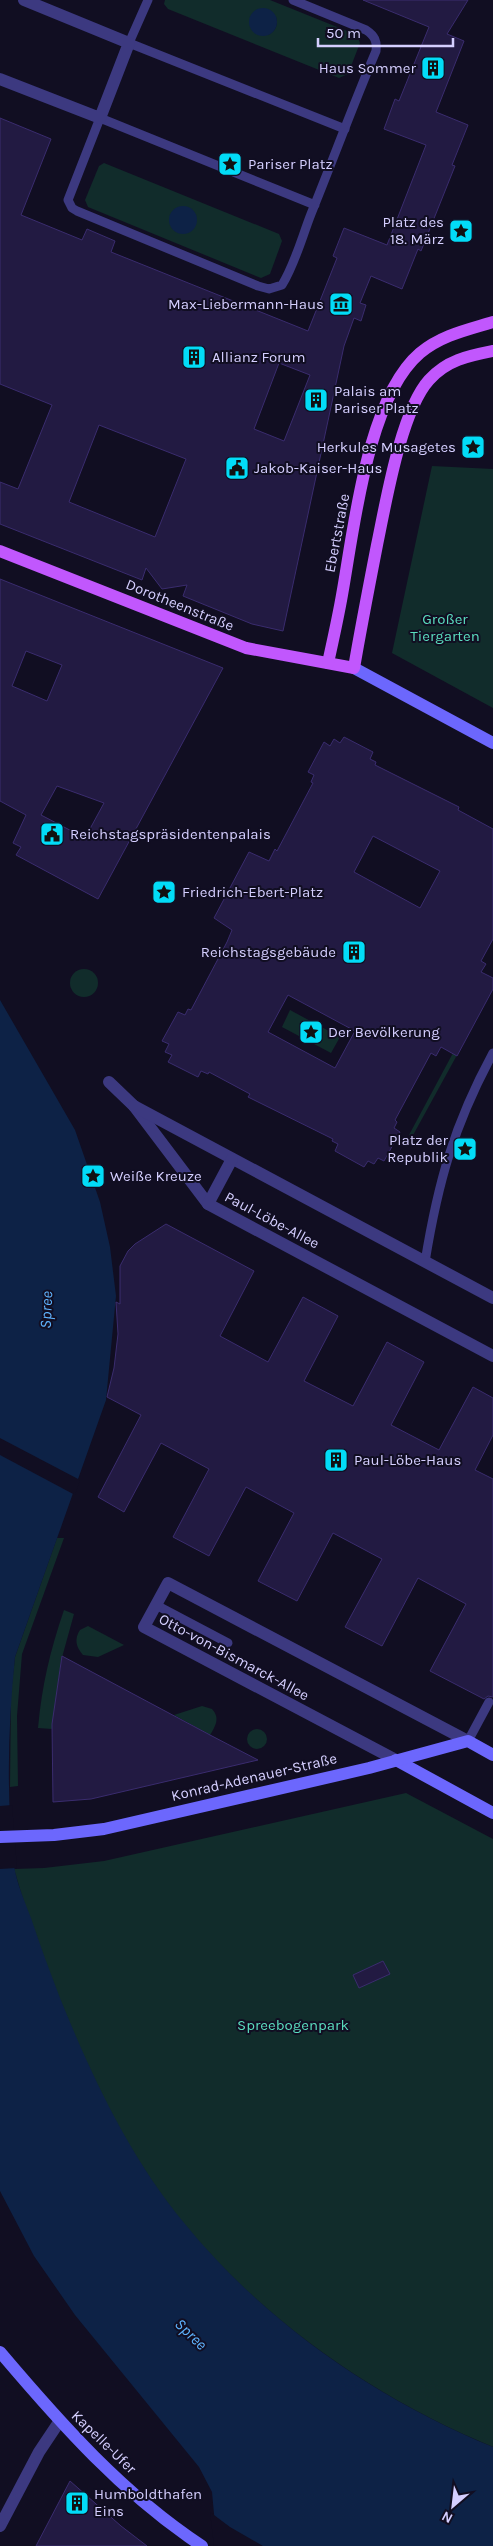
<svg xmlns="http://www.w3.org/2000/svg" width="493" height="2546" viewBox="0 0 493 2546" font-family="Karla,sans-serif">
<rect width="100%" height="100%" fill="#110e22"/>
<g fill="#112c2b" fill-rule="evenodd">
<path d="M 165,0 L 270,0 L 357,35 L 360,43 L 348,74 L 339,78 L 168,9 L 164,4 ZM 257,10 L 276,17 C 278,25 276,31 268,35 L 250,25 L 251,16 Z"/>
<polygon points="104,163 279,234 282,241 270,274 261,278 88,207 85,200 99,166"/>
<polygon points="432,466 493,469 493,708 392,653"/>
<circle cx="84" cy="983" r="14"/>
<polygon points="290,1010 340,1037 331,1053 282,1027"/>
<polygon points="453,1053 457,1055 412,1137 409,1135"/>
<polygon points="57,1538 64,1538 22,1654 17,1716 18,1786 10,1787 11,1693 15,1657"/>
<path d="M 64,1610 L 74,1614 L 61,1661 L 52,1729 L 38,1728 C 42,1685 50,1651 64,1610 Z"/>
<path d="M 88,1626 L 124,1645 L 98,1657 L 83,1655 C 76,1647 74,1639 80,1630 Z"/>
<path d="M 202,1706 L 212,1709 C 220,1718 216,1725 210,1735 L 174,1715 Z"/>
<circle cx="257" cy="1739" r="10"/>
<path d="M 406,1793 L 493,1839 L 493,2447 C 376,2399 265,2322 184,2224 C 106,2129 48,1986 14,1869 L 44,1868 L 104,1861 Z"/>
</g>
<g fill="#0d2246">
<circle cx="263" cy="22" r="14"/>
<circle cx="183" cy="220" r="14"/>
<path d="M 0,1000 L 75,1130 L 100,1202 L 110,1247 L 116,1296 L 106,1400 L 15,1657 C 8,1726 6,1797 14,1866 C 17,1884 25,1902 31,1918 C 40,1945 50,1972 60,1998 C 92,2077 130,2158 185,2224 C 265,2322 376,2399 493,2447 L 493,2546 L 217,2546 L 212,2492 L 199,2467 L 75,2315 L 34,2256 L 0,2191 Z"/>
</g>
<g fill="#110e22">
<polygon points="0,1438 80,1480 75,1495 0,1455"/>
<polygon points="12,1805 17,1868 0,1869 0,1806"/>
<polygon points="210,2512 230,2527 263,2546 214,2546"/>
</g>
<g fill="#221a42" stroke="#3a2c6e" fill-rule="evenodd">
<path d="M 363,0 L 468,0 L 447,34 L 464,41 L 436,112 L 468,125 L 452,165 L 455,166 L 421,251 L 418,249 L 402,289 L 371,276 L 360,303 L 366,305 L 361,321 L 354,318 L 344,346 L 283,631 L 252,624 L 183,596 L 187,585 L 162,589 L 146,568 L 142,580 L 0,524 L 0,482 L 18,489 L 52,405 L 0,384 L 0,118 L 51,139 L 21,215 L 82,240 L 87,229 L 115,241 L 111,252 L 308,331 L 337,258 L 333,256 L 344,228 L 387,245 L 426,145 L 384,129 L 395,99 L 399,101 L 429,27 ZM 279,363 L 310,375 L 284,441 L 254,429 ZM 99,425 L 186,459 L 155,537 L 69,502 Z"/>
<path d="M 0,579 L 223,668 L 98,899 L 16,855 L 21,847 L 13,843 L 26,815 L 0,801 ZM 26,651 L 62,665 L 47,701 L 12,686 ZM 57,786 L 104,803 L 85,838 L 41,815 Z"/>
<path d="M 344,737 L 373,752 L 370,759 L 376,762 L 375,765 L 459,807 L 458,810 L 493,829 L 493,939 L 481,961 L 486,964 L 481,972 L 493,978 L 493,989 L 457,1056 L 441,1047 L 436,1056 L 431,1053 L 395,1120 L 397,1122 L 394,1128 L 400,1132 L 384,1161 L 378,1158 L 374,1164 L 368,1161 L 364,1167 L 335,1151 L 338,1144 L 332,1141 L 333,1139 L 248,1097 L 250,1094 L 209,1072 L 208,1074 L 201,1071 L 198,1077 L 168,1062 L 172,1055 L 165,1052 L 169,1044 L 162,1041 L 178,1012 L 185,1015 L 188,1009 L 191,1010 L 227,942 L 232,930 L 214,918 L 249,852 L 269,861 L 275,849 L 277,851 L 313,783 L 311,782 L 314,775 L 308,772 L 324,742 L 330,746 L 334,739 L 340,743 ZM 373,836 L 440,871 L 420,908 L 354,872 ZM 288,995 L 355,1031 L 335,1068 L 268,1032 Z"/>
<polygon points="166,1224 254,1271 220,1336 268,1362 303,1297 338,1316 304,1381 353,1406 387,1342 424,1362 391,1425 439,1450 473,1387 493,1398 493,1435 475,1470 493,1479 493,1697 488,1696 484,1699 430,1671 466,1604 418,1578 382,1646 345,1627 382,1559 333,1533 297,1601 258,1581 294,1513 246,1487 209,1556 173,1537 209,1469 161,1443 124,1512 98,1497 141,1415 107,1397 114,1368 118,1334 116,1302 120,1304 120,1266 128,1251 135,1244"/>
<polygon points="62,1656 210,1735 258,1760 91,1799 53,1802 52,1724"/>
<polygon points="383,1961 390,1974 359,1988 353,1975"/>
<polygon points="70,2481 121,2526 147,2546 36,2546"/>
</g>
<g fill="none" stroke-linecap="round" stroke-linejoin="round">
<g stroke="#3c3980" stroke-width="9">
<polyline points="148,0 129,43 345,129"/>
<path d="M 293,0 L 366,30 C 375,36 377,41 376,51 C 353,105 333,160 311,214 C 302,237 295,264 282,285 L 269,289 L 258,286 L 77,211 L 72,208 L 68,200 L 100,118 L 315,205"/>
<path d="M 425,1262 C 438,1182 454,1125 493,1053"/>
<polyline points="156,1605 228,1643"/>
<polyline points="468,1741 489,1702"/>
</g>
<g stroke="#3c3980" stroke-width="12">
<polyline points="0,79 100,118 129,43 24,0"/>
<polyline points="109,1082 134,1106 208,1204"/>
<polyline points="134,1106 493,1298"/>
<polyline points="232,1159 208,1204 493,1356"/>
<polyline points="396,1760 144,1627 168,1583 468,1741"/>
<polyline points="0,2526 39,2452 59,2422"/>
</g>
<g stroke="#6c67fd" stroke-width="12">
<polyline points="354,668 493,743"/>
<polyline points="396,1760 493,1813"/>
<polyline points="0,1837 54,1835 104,1829 369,1768 468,1741 493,1755"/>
<path d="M 0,2352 C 61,2424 123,2494 202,2546"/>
</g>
<g stroke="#c157fd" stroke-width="12">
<path d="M 0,551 L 246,648 L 354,668 C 361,627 369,586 377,545 C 386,502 401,411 429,380 C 447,360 468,356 493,351"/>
<path d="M 328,663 C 333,640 338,618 342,595 C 354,529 367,398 420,353 C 442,335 467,330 493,322"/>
</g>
</g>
<defs>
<g id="building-square" transform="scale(1.25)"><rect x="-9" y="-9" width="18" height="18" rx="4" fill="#02dcf7" stroke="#110e22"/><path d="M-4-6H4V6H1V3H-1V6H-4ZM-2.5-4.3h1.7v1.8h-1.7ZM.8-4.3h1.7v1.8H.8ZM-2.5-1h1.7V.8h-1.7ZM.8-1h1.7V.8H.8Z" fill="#111"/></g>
<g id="sight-square" transform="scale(1.25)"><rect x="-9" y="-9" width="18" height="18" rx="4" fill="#02dcf7" stroke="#110e22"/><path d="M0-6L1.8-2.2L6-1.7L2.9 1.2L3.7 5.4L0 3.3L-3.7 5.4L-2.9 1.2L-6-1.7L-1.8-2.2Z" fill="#111"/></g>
<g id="museum-square" transform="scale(1.25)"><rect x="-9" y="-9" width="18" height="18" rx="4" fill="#02dcf7" stroke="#110e22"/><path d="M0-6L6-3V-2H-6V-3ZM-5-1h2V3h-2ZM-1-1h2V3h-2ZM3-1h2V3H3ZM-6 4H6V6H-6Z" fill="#111"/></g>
<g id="civic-square" transform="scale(1.25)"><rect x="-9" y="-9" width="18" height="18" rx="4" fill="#02dcf7" stroke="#110e22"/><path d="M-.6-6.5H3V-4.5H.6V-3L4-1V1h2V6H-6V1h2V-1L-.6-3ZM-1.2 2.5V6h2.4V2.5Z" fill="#111"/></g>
</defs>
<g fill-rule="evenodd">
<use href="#building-square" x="433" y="68"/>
<use href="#sight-square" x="230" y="164"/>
<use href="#sight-square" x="461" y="231"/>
<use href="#museum-square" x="341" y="304"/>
<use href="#building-square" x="194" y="357"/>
<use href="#building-square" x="316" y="400"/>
<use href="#sight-square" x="473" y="447"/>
<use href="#civic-square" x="237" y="468"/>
<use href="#civic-square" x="52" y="834"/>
<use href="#sight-square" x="164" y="892"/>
<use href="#building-square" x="354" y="952"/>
<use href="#sight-square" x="311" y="1032"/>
<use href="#sight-square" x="465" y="1149"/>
<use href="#sight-square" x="93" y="1176"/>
<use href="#building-square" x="336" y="1460"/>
<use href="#building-square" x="77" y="2503"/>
</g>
<g text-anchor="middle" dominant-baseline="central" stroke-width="4" stroke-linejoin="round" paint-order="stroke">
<g font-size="15" fill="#d5cfff" stroke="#110e22" text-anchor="start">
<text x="416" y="68" text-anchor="end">Haus Sommer</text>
<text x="248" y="164">Pariser Platz</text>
<text x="444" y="222" text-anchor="end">Platz des<tspan x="444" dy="17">18. März</tspan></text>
<text x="324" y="304" text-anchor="end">Max-Liebermann-Haus</text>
<text x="212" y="357">Allianz Forum</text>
<text x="334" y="391">Palais am<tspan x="334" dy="17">Pariser Platz</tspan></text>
<text x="456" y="447" text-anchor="end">Herkules Musagetes</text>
<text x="254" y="468">Jakob-Kaiser-Haus</text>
<text x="70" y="834">Reichstagspräsidentenpalais</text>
<text x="182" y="892">Friedrich-Ebert-Platz</text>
<text x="336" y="952" text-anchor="end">Reichstagsgebäude</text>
<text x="328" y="1032">Der Bevölkerung</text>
<text x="448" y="1140" text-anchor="end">Platz der<tspan x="448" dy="17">Republik</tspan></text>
<text x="110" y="1176">Weiße Kreuze</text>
<text x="354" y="1460">Paul-Löbe-Haus</text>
<text x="94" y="2494">Humboldthafen<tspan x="94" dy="17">Eins</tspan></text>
</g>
<g font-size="15" fill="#d5cfff" stroke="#110e22">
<text transform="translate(337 533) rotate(-79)">Ebertstraße</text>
<text transform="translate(180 605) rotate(22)">Dorotheenstraße</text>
<text transform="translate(272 1220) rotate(28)">Paul-Löbe-Allee</text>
<text transform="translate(234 1657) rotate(28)">Otto-von-Bismarck-Allee</text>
<text transform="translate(254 1777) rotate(-13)">Konrad-Adenauer-Straße</text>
<text transform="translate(104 2442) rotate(44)">Kapelle-Ufer</text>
</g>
<g font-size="15" fill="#5bdebf" stroke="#110e22">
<text x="445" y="619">Großer<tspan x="445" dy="17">Tiergarten</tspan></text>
<text x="293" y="2025">Spreebogenpark</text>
</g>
<g font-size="16" font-style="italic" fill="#5eb2fd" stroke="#110e22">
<text transform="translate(46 1310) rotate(-88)">Spree</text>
<text transform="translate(191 2334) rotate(44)">Spree</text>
</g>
</g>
<g transform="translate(453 2506) rotate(208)" stroke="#110e22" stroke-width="4" paint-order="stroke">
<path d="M0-4L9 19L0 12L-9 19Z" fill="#d5cfff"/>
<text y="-8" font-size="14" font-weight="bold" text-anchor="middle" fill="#d5cfff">N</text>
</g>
<path d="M318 38v8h135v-8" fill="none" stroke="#d5cfff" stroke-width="2.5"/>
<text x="326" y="38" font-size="15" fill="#d5cfff" stroke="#110e22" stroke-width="4" paint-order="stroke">50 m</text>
</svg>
